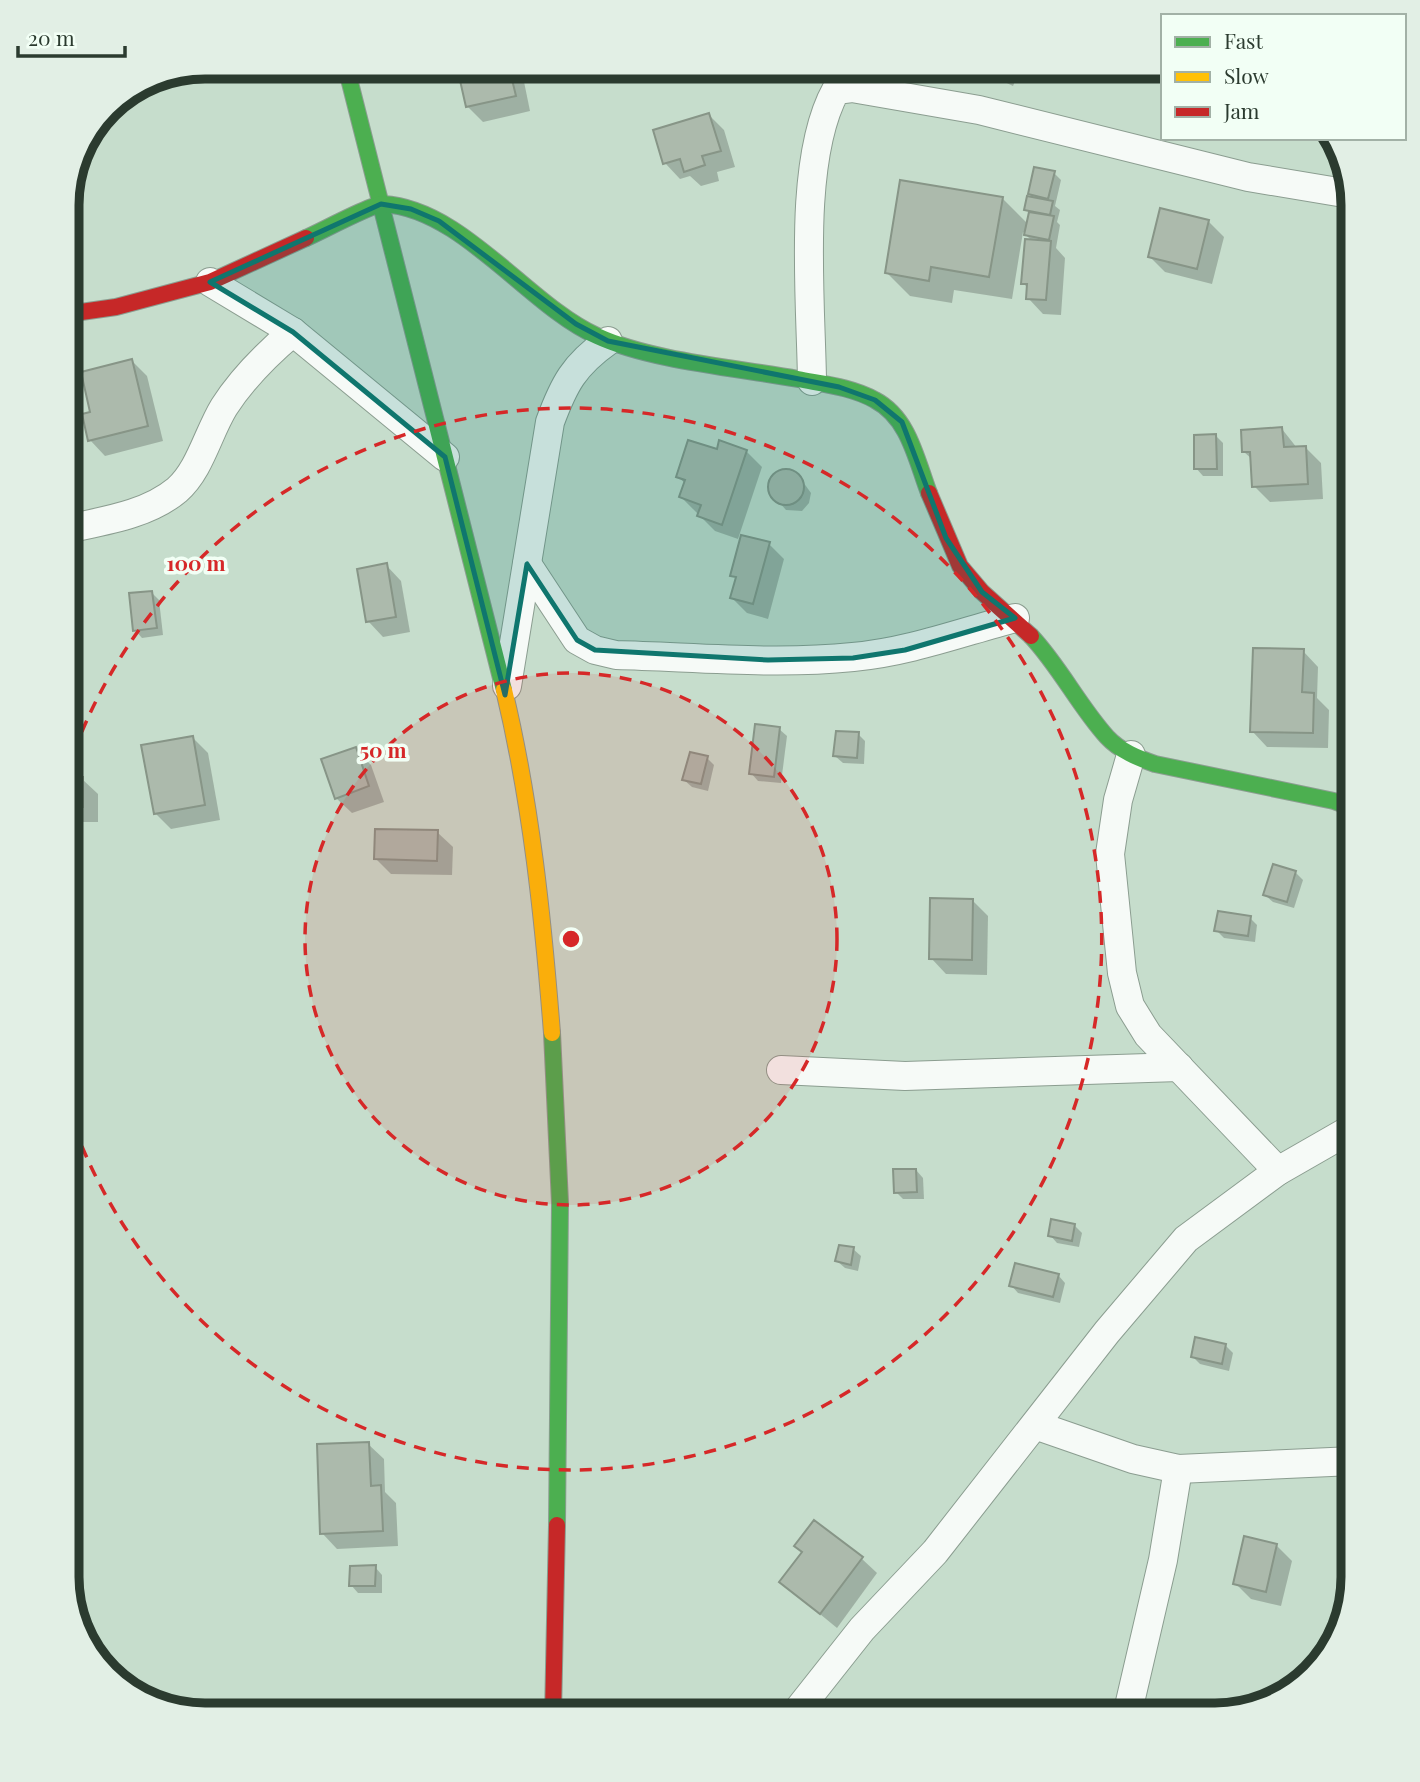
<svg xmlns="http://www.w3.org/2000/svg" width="1420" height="1782" viewBox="0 0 1420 1782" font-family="'Playfair Display',serif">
<rect width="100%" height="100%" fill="#c6ddcc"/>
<g fill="#0003">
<polygon points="459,67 521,67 530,111 483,122 467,106"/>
<polygon points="985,67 1021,67 1013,86 992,76"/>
<polygon points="709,115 724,130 735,167 717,172 719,181 701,186 690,176 680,179 665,163"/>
<polygon points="1054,173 1061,180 1055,206 1060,210 1057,222 1060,225 1056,248 1065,258 1061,315 1043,314 1028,298 1028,288 1023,283 1032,241 1023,232 1012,299 954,290 952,303 910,296 887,273 1002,198 1028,224 1030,213 1026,209 1035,200 1029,194"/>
<polygon points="1208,221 1224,237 1212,284 1165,272 1150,257"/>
<polygon points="132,361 147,376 163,441 105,456 90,440"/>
<polygon points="1282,429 1297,448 1306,448 1321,463 1323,499 1270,502 1254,486 1253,460 1244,452"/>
<polygon points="1216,436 1223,443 1223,476 1203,476 1196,468"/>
<polygon points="718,451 746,451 762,467 738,539 715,531 681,497 686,484 678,477"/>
<polygon points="782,472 798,475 811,493 809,503 802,511 786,510 771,493 773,478"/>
<polygon points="769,544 784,559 768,619 747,613 732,598 737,579 732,575"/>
<polygon points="386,565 401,581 410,632 383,637 368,621"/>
<polygon points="152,593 159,600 163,635 142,638 135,630"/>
<polygon points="1303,651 1318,667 1317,698 1329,710 1328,748 1267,747 1252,731"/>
<polygon points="779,729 787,736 781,783 758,781 751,773"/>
<polygon points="858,734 865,741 864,764 843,763 835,756"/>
<polygon points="192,737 208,753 220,820 171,829 155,813"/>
<polygon points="355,749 371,765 384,802 352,813 336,798"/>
<polygon points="707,758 714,765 708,791 692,787 684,780"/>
<polygon points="67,779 82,779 98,794 98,822 67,822"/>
<polygon points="437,832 453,847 452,875 391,874 376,859"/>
<polygon points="1295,872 1303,880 1294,908 1273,902 1265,895"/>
<polygon points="972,900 988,916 987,975 946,974 931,958"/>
<polygon points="1250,918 1257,925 1255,942 1224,938 1216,930"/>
<polygon points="916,1170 923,1178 924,1199 903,1199 896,1192"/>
<polygon points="1074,1225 1082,1233 1079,1247 1057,1243 1050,1235"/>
<polygon points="853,1249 861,1256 858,1271 845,1268 837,1261"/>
<polygon points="1058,1275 1065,1283 1060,1303 1018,1293 1011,1285"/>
<polygon points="1225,1345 1233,1353 1229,1371 1200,1364 1193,1357"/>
<polygon points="368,1444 384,1459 385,1492 396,1503 398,1546 337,1549 322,1533"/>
<polygon points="1276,1545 1292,1561 1281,1606 1251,1599 1235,1583"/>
<polygon points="861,1558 877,1573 837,1628 781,1582"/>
<polygon points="375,1567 382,1575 382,1593 358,1593 351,1585"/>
<polygon points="1211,1706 1240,1708 1210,1715"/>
</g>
<g fill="#acbaac" stroke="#879587" stroke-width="2">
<polygon points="457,67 509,67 516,96 466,107"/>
<polygon points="983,67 1011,67 1005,80 982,69"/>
<polygon points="709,113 721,151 702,156 705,165 684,172 680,159 663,164 653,130"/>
<polygon points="1034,167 1055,171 1048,199 1028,194"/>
<polygon points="900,180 1003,197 989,277 931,267 929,281 885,273"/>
<polygon points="1027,196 1053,201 1050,215 1024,210"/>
<polygon points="1160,208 1209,220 1197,269 1148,257"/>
<polygon points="1029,212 1054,216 1049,240 1024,235"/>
<polygon points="1025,239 1051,241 1046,300 1026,299 1027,284 1021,284"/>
<polygon points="132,359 148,426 88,441 82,414 90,412 81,372"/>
<polygon points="1282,427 1284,447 1306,446 1308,484 1252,487 1250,452 1242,452 1241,430"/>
<polygon points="1216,434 1217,469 1194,469 1194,435"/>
<polygon points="688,440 717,449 719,440 747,450 722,525 697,516 701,505 679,497 685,480 676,477"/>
<circle cx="786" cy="487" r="18"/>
<polygon points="741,535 770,542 753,604 730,598 736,577 730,576"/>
<polygon points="387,563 396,617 366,622 357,569"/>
<polygon points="152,591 157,628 133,631 129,593"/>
<polygon points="1253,648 1304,649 1302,692 1314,693 1313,733 1250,732"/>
<polygon points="755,724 780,727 774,777 749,774"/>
<polygon points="836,731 859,732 857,758 833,756"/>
<polygon points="193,736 205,805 154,814 141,745"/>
<polygon points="356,747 369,786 335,799 321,759"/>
<polygon points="690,752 708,756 701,784 682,780"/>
<rect x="67" y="777" width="16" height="30"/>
<polygon points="375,829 438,830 437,861 374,859"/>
<polygon points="1273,864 1296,871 1287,902 1263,895"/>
<polygon points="930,898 973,899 972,960 929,959"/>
<polygon points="1218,911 1251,916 1248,936 1214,931"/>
<polygon points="893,1169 916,1169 917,1192 894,1193"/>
<polygon points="1051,1219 1075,1224 1072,1241 1048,1236"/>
<polygon points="839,1245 854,1247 851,1265 835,1261"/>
<polygon points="1015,1263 1059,1274 1053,1297 1009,1286"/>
<polygon points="1195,1337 1226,1344 1222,1364 1191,1357"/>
<polygon points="369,1442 371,1486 381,1485 383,1531 320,1534 317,1444"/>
<polygon points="814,1520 863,1557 820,1614 779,1582 802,1552 794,1546"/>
<polygon points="1244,1536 1277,1544 1266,1592 1233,1584"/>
<polygon points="376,1565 375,1586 349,1586 350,1566"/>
<polygon points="1209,1705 1245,1706 1208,1715"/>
</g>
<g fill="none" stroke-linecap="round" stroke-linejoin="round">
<g stroke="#8b9d90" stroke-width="30">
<g id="street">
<polyline points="210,282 293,332 445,457"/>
<path d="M 812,381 C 811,300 797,160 836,90 L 852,88 L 979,110 L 1248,177 L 1350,194"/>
<path d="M 67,529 C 103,521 147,515 177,490 C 200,470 208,433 224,407 C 242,379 268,353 293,332"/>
<path d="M 527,564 L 577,640 L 595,650 L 616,655 C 694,657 775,665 853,657 C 909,652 962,632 1015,618"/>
<path d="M 507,686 L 550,422 C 564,384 574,365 608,341"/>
<polyline points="1131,755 1118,800 1110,854 1122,973 1130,1006 1148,1035 1278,1171"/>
<polyline points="781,1070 905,1076 1179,1067"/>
<polyline points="1035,1425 1133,1459 1178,1469 1353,1461"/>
<polyline points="794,1715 862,1629 935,1552 1107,1332 1186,1239 1278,1171 1353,1128"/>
<polyline points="1127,1715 1163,1560 1178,1469"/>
</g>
</g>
<g stroke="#8b9d90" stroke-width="18">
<g id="fast">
<polyline points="346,67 504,690"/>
<path d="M 306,238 C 320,232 372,204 383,204 C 462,208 529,306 597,336 C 651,361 738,368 798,379 C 823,384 852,387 875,400 C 909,418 916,459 929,493"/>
<path d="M 1031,636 C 1060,667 1079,706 1107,737 C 1120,751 1138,758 1155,764 L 1334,801 L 1353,808"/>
<polyline points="552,1033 560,1203 557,1525"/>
</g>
</g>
<g stroke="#8b9d90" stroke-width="18">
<path id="slow" d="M 504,690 C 531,802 543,918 552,1033"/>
</g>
<g stroke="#8b9d90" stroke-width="18">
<g id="jam">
<polyline points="67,314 116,307 210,282 306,238"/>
<polyline points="929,493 960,566 982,592 1031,636"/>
<polyline points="553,1715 557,1525"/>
</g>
</g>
<use href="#street" stroke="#f6faf7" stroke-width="28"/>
<use href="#fast" stroke="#4caf50" stroke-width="16"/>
<use href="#slow" stroke="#ffc107" stroke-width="16"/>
<use href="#jam" stroke="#c62828" stroke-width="16"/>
</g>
<path fill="#0f766e" fill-opacity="0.2" stroke="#0f766e" stroke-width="5" stroke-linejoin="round" d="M 381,204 L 411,209 L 439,221 L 576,324 L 608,341 L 839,387 L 875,400 L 902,422 L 946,538 L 982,592 L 1015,618 L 905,650 L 853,658 L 768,660 L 595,650 L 577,640 L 527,564 L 505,695 L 445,457 L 293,332 L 210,282 Z"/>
<circle cx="571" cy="939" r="266" fill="#d62828" fill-opacity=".12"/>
<g fill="none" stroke="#d62828" stroke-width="3.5" stroke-dasharray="12 9">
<circle cx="571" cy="939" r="266"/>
<path d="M67 771A531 531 0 1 1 67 1107"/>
</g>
<path d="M0 0H1420V1782H0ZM205 79H1215A126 126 0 0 1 1341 205V1577A126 126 0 0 1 1215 1703H205A126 126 0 0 1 79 1577V205A126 126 0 0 1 205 79Z" fill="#e2efe5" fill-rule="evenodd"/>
<path fill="none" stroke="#2b3b2f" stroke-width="9" d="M205 79H1215A126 126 0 0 1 1341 205V1577A126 126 0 0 1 1215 1703H205A126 126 0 0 1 79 1577V205A126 126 0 0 1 205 79Z"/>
<circle cx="571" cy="939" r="10" fill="#d62828" stroke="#f2fff5" stroke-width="3.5"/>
<g font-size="21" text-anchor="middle" font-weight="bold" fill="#d62828" stroke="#f2fff5" stroke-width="7" stroke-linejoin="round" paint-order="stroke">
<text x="196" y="571">100 m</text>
<text x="383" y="758">50 m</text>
</g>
<rect x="1161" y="14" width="245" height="126" fill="#f2fff5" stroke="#a2b1a6" stroke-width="2"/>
<rect x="1175" y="37" width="35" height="10" fill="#4caf50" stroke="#a2b1a6" stroke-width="2"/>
<text x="1224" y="49" font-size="21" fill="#2b3b2f">Fast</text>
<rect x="1175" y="72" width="35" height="10" fill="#ffc107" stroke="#a2b1a6" stroke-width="2"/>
<text x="1224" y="84" font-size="21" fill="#2b3b2f">Slow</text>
<rect x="1175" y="107" width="35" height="10" fill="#c62828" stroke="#a2b1a6" stroke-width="2"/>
<text x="1224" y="119" font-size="21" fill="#2b3b2f">Jam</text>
<path d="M18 46v10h107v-10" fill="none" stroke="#2b3b2f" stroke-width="3.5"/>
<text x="28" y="46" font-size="21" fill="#2b3b2f" stroke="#f2fff5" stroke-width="5" paint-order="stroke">20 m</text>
</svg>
